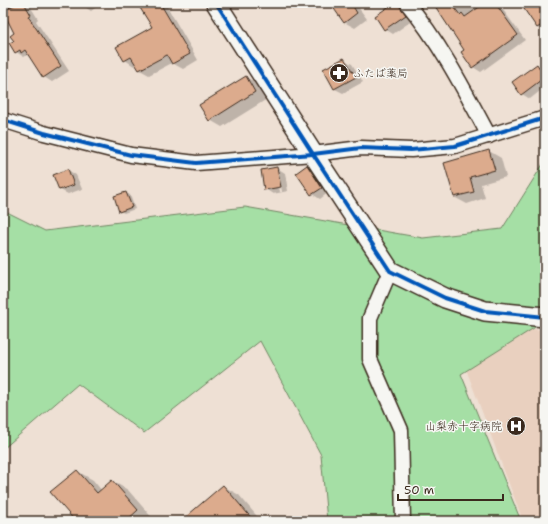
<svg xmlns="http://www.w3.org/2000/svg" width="548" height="524" viewBox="0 0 548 524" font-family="'Shantell Sans','Klee One',sans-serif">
<rect width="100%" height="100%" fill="#eee0d4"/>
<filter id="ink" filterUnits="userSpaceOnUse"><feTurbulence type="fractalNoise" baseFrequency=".025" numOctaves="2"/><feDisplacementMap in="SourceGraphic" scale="8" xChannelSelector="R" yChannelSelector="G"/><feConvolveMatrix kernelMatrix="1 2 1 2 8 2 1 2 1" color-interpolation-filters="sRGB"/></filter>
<g filter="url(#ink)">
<polygon fill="#e9d0bf" points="445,313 487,326 545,330 545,521 523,521"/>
<polygon fill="#a5dfa5" stroke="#708462" points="545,161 545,321 461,374 521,521 327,521 321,455 260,341 144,433 78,384 3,449 3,210 45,231 245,207 423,238 502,229"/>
<g fill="#0003" fill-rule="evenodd">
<polygon points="3,3 25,3 30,6 38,19 36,21 69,71 52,82 44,77 30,57 27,55 24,57 16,52 16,34 3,12 6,11"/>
<polygon points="79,3 102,3 91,11"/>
<polygon points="138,3 165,3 198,60 183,69 172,63 149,75 140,70 137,64 134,66 125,60 153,28"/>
<polygon points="331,3 355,3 367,19 355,28 344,22"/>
<polygon points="382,3 402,3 413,20 393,34 385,29 387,9"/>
<polygon points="435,3 498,3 525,40 481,72 473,67 466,50"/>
<polygon points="530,3 545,3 545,32 538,28"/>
<polygon points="344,60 352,64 363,82 343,93 335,89 324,70"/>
<polygon points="537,65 545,70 545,87 530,99 522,94"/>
<polygon points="246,77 258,84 267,99 222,127 210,120"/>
<polygon points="489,151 501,158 506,177 481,184 485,198 467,204 454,197"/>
<polygon points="307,166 315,171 329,192 320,199 312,194"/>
<path d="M 277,168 L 285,173 L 288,191 L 273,194 L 265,189 ZM 277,173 L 279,173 L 282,192 L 280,192 Z"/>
<polygon points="68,170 76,175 82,189 68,194 60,190 54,175"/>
<polygon points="126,193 130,195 135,209 124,213 120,211"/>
<polygon points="545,458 545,476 539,460"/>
<polygon points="77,471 93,480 102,491 112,481 128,490 154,520 76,521"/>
<polygon points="223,486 239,495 261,521 182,521"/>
</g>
<g fill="#dcab8d" stroke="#3b2a1e">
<polygon points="18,3 24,3 31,15 28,16 61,66 43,78 25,50 21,53 20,50 15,53 9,43 14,41 10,36 14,33 3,11"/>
<polygon points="137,3 160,3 190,54 172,64 167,55 139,70 131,57 124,61 116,47 152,27"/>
<polygon points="330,3 351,3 357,13 344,23"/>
<polygon points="394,3 398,3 406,15 384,30 375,16"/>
<polygon points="433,3 451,3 460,15 462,13 465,17 485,3 495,3 518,35 472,68 461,52 464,50"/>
<polygon points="520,3 545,3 545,23 537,28"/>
<polygon points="344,58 356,77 334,89 323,69"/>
<polygon points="537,64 545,77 521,95 512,82"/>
<polygon points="246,76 255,92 209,121 199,105"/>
<polygon points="489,150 495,170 470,177 474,192 454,197 444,163"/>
<polygon points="307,165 322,188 311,195 296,173"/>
<polygon points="277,167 281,187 264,190 261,170"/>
<polygon points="68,169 74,185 59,190 53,175"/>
<polygon points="126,192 132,207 119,212 114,196"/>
<polygon points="77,470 97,493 112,480 138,510 126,521 75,521 50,492"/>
<polygon points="223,485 254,521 181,521"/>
</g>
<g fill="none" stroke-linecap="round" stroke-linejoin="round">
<g stroke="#3b2a1e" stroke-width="17">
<g id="street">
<path d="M 407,3 C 439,41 465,91 489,136"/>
<polyline points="3,120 44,133 131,155 196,163 313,154 361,148 411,150 455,146 545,118"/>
<polyline points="390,271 370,318 370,359 401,430 403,521"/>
</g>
</g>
<g stroke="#3b2a1e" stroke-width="22">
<polyline id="secondary" points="216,3 313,154 390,271 445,298 485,311 545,317"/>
</g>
<use href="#street" stroke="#f6f6f2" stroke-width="14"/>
<use href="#secondary" stroke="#f6f6f2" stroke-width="19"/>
<g stroke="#f6f6f2" stroke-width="6">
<g id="cycleway">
<polyline points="216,3 313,154 390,271 445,298 485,311 545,317"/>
<polyline points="3,120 44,133 131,155 196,163 313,154 361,148 411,150 455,146 545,118"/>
</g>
</g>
<use href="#cycleway" stroke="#0057b8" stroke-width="4"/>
</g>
</g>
<defs>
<g id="pharmacy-disc" transform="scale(1)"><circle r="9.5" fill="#3b2a1e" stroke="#f6f6f2"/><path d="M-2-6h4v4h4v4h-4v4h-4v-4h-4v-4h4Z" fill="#fff"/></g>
<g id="hospital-disc" transform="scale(1)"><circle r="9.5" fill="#3b2a1e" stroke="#f6f6f2"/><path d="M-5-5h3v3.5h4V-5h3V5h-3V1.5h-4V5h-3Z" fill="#fff"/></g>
</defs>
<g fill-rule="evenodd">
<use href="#pharmacy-disc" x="339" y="73"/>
<use href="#hospital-disc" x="516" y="426"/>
</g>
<g text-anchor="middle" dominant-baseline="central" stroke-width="3" stroke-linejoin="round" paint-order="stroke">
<g font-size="11" fill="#3b2a1e" stroke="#f6f6f2" text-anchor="start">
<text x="353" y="73">ふたば薬局</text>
<text x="502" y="426" text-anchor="end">山梨赤十字病院</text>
</g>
</g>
<rect width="548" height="524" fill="none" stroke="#f6f6f2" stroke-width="16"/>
<rect x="8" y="8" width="532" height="508" fill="none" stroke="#3b2a1e" stroke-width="1.5" filter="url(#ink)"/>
<path d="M398 494v6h105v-6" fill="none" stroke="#3b2a1e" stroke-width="2"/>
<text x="404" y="494" font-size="12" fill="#3b2a1e" stroke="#f6f6f2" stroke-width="3" paint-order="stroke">50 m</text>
</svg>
